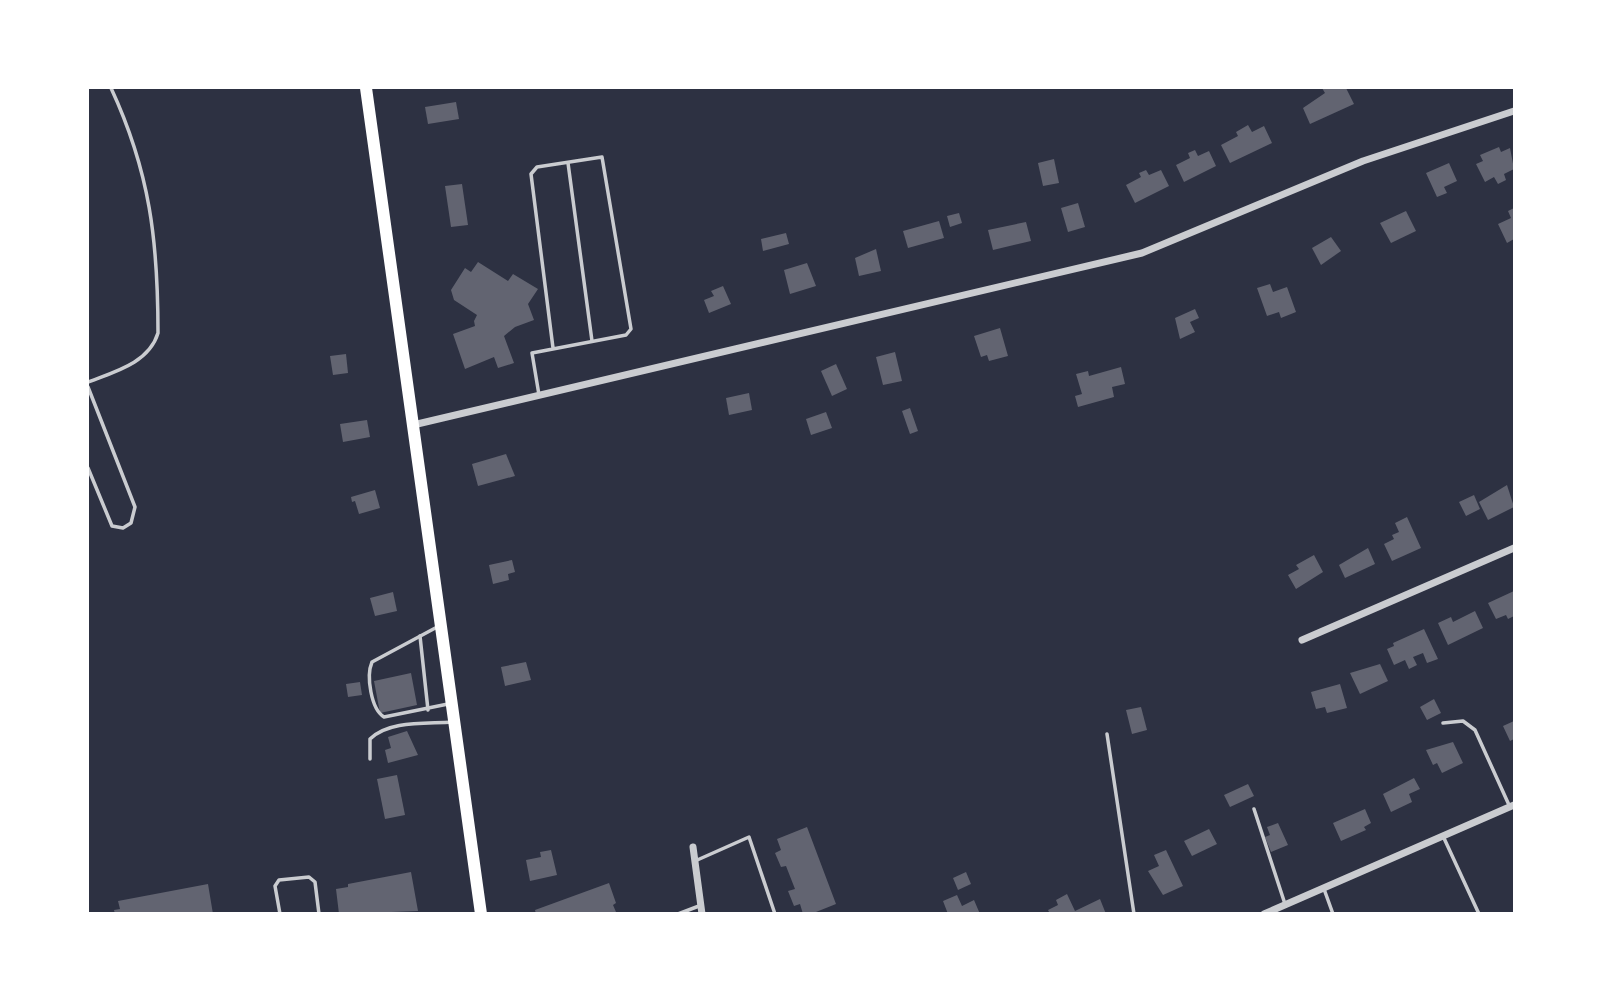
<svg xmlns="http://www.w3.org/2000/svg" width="1602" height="1001" viewBox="0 0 1602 1001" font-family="Lato,sans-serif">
<rect width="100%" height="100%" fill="#2d3142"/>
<g fill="#626471">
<polygon points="1322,88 1346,88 1354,104 1310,124 1303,108 1325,93"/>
<polygon points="456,102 459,119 428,124 425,107"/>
<polygon points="1248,125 1252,132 1264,126 1272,143 1230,163 1221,145 1238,136 1236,132"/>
<polygon points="1499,147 1501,152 1510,148 1514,169 1504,174 1506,180 1498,184 1494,177 1485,182 1476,164 1483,161 1480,155"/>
<polygon points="1195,150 1198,156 1209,151 1216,166 1184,182 1176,165 1190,158 1188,153"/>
<polygon points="1054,159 1059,183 1043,186 1038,163"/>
<polygon points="1449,163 1457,181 1444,187 1447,193 1437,197 1426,173"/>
<polygon points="1146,170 1149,175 1161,170 1169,186 1135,203 1126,185 1141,177 1139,173"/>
<polygon points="462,184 468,225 451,227 445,186"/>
<polygon points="1078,203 1085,227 1068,232 1061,208"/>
<polygon points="1514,208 1514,239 1507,243 1498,224 1511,218 1508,211"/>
<polygon points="1406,211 1416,231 1391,243 1380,223"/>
<polygon points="959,213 962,223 950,227 947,216"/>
<polygon points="939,221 944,238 908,248 903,231"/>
<polygon points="1026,222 1031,241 993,250 988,230"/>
<polygon points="786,233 789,244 763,251 761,239"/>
<polygon points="1331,237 1341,251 1321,265 1312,248"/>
<polygon points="876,249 881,271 859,276 855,258"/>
<polygon points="478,262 508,281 513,274 538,289 528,304 534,320 515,327 504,336 514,363 498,368 494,357 465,369 453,334 475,326 474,321 477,315 454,300 451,290 465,268 471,272"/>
<polygon points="807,263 816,286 790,294 784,270"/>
<polygon points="1270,284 1273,292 1287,287 1296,312 1281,318 1279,312 1267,316 1257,288"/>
<polygon points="723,286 731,304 709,313 704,300 714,296 711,291"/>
<polygon points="1195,309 1199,318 1190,322 1195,332 1180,339 1175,318"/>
<polygon points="1000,328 1008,356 989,361 987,355 981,357 974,336"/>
<polygon points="895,352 902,381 883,385 876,357"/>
<polygon points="346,354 348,373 333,375 330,356"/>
<polygon points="836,364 847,389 832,396 821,371"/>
<polygon points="1121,367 1125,384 1112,387 1114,397 1078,407 1075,396 1082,394 1076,374 1088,371 1089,376"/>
<polygon points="749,393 752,410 729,415 726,398"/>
<polygon points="910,408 918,431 910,434 902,411"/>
<polygon points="826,412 832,428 811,435 806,419"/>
<polygon points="367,420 370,437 343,442 340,424"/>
<polygon points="506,454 515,476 478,486 472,464"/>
<polygon points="1507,485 1514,507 1488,520 1479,502"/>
<polygon points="375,490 380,508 359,514 355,501 352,502 351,497"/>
<polygon points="1474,495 1480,509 1466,516 1459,502"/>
<polygon points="1407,517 1421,548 1392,561 1384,544 1394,539 1392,535 1399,532 1395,523"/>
<polygon points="1368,548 1375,564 1345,578 1339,565"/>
<polygon points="1314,555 1323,572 1296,589 1288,575 1299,569 1296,565"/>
<polygon points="512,560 515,572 508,574 509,580 493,584 489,565"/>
<polygon points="1514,591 1514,616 1508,619 1506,615 1496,619 1488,603"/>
<polygon points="393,592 397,611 375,616 370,598"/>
<polygon points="1475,611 1483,628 1448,645 1438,623 1451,617 1453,622"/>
<polygon points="1424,629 1438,659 1427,663 1423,653 1413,657 1417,665 1409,669 1405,660 1394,665 1387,649 1394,646 1393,643"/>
<polygon points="526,662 531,680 505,686 501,667"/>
<polygon points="1380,664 1388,681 1360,694 1350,673"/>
<polygon points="411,673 417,705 380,713 374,681"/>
<polygon points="360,682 362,695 348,697 346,684"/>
<polygon points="1340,684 1347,708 1327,713 1325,707 1316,709 1311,692"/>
<polygon points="1434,699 1441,713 1427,720 1420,707"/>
<polygon points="1141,707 1147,730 1132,734 1126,710"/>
<polygon points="1514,721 1514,739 1510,741 1503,726"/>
<polygon points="407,731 418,755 388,763 385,750 391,748 388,737"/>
<polygon points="1453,742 1463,763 1442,773 1437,763 1433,765 1426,750"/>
<polygon points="397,775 405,815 385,819 377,779"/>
<polygon points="1414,778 1420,789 1409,794 1412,802 1391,812 1383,794"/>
<polygon points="1248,784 1254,796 1230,807 1224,795"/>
<polygon points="1365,809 1371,823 1364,827 1366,830 1341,841 1333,823"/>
<polygon points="1278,823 1288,845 1271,852 1265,837 1270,835 1267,827"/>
<polygon points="807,827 836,904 811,914 803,914 800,904 794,906 788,891 795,889 786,866 781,867 775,853 781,850 777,839"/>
<polygon points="1209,829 1217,844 1192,856 1184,841"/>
<polygon points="551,850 557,875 530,881 526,860 541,857 540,852"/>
<polygon points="1166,850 1183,886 1163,895 1148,871 1159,866 1154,855"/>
<polygon points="411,872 418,911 339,914 336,889 348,887 348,884"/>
<polygon points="966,872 971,884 958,890 953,878"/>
<polygon points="609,883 616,903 613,905 616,912 536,914 535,910"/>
<polygon points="208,884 213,914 115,914 114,910 120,909 118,901"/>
<polygon points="1067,894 1075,911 1100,899 1106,914 1050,914 1048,910 1058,905 1056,900"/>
<polygon points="957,895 962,906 974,900 980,914 948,914 943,901"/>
</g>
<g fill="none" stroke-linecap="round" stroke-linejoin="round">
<g stroke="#caccd0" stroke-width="3.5">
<polyline points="568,163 592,341"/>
<path d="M 88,382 C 114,372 149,363 158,333 C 158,241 150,172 111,88"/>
<polyline points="88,387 135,507 131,523 123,528 112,526 88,468"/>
<polyline points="539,395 532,353 626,335 631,329 602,157 537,167 531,174 553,348"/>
<path d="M 439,626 L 372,662 C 366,676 371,709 384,717 L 448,704"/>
<polyline points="420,636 428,710"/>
<polyline points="1443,723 1463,721 1475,730 1509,805"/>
<polyline points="1107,734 1134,914"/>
<path d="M 370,759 L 370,739 C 389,720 427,724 452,722"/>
<polyline points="1254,809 1285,904"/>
<polyline points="1443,836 1479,914"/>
<polyline points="695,861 749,837 775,914"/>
<polyline points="1324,889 1333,914"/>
<polyline points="280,914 275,886 279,880 309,877 315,882 319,914"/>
<polyline points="678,914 699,906"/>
</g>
<g stroke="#caccd0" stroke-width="7">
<polyline points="413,425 1142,253 1363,161 1514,111"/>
<polyline points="1302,640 1514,548"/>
<polyline points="693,847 702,914"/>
<polyline points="1264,914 1514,805"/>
</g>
<polyline stroke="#fff" stroke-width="12" points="366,88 481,914"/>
</g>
<rect width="1602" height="1001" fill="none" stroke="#ffffff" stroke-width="178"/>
</svg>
